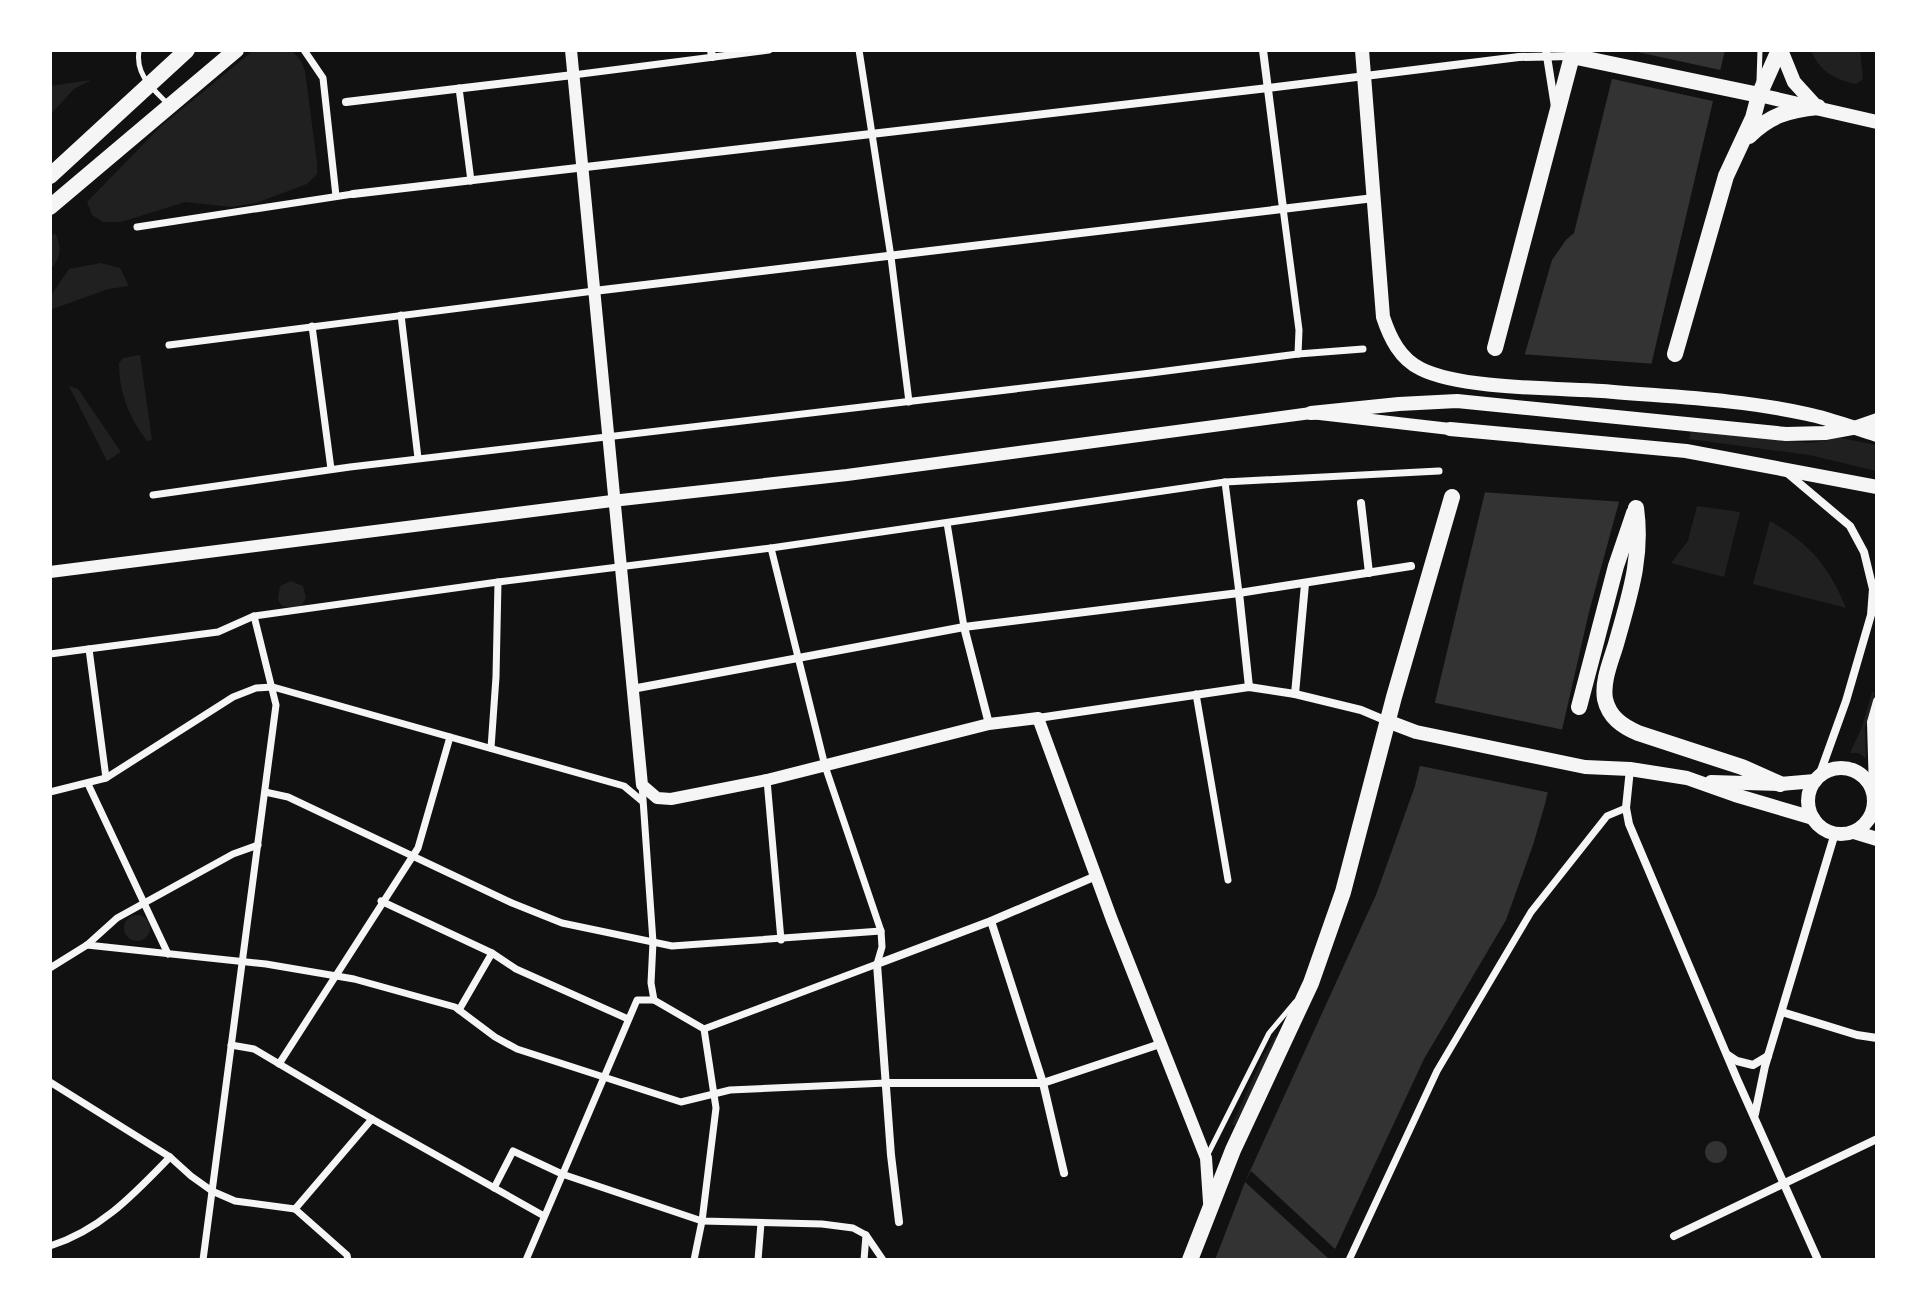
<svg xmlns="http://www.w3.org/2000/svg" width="1927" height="1310" viewBox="0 0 1927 1310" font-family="'Noto Sans',sans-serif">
<rect width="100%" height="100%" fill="#111"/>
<g fill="#202020">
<polygon points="254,50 291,50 301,61 305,71 317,163 317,174 307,184 256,203 232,207 185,202 121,222 103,222 92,215 87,202 160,127"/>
<path d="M 1811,50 L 1860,50 L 1863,79 L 1856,84 C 1834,79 1820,72 1811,50 Z"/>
<polygon points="91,80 74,89 50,115 50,86"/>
<path d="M 55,233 C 62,245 61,260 50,269 L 50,237 Z"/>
<polygon points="101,263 120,268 129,286 108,289 50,310 50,297 69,269"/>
<path d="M 140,355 L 152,440 L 147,441 C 129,417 119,393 119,363 L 123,358 Z"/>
<polygon points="69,386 78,389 121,452 107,461"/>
<polygon points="1691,431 1810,443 1840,438 1877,445 1877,471 1809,455 1689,439"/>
<polygon points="1697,506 1740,512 1724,577 1671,563 1688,541"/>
<path d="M 1770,521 C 1810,544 1828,565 1846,608 L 1753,584 Z"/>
<polygon points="291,581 303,586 306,598 302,605 296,609 282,606 278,600 280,586"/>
<polygon points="1872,692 1875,693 1865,728 1866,758 1858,753 1850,753 1862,727"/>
<circle cx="137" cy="928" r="13"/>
<polygon points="1275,1037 1279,1037 1235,1125 1232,1125 1264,1055"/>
</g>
<g fill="#333">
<polygon points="1619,50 1725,50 1619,502 1589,612 1545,804 1533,845 1506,920 1424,1059 1330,1260 1215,1260 1245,1182 1376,895 1415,786 1485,492 1552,260 1566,240 1574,233"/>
<circle cx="1716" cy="1152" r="11"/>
</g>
<g fill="#111">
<polygon points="1614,50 1628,50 1725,71 1717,102 1608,78"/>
<polygon points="1522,354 1656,364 1623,502 1481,492"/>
<polygon points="1431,702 1564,730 1551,793 1416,765"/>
<polygon points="1251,1171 1335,1249 1330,1260 1245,1182"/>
</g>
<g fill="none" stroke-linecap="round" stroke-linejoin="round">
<g stroke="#f5f5f5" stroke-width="5">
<path d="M 139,50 C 135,75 152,88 169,105"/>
<polyline points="1759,81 1760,50"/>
<polyline points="1207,1156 1269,1033 1295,1002"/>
</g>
<g stroke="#f5f5f5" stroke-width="7">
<polyline points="304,50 323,78 336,196"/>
<polyline points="859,50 891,257 909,402"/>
<polyline points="573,75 769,50"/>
<polyline points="459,88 471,181"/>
<polyline points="1283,208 1299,330 1298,354"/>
<polyline points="137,227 353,194"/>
<polyline points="401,315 418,458"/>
<polyline points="312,326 331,469"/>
<polyline points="169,345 594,291"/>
<polyline points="1225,482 1239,593"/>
<polyline points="153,495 350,467 1151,373 1298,354 1363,349"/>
<polyline points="947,523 964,627"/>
<polyline points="89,649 106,778"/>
<polyline points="50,654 218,632 254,616 498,582 771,548 1225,482 1439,471"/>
<polyline points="1196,694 1228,880"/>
<polyline points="491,748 496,677 498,582"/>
<polyline points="767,780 781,940"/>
<polyline points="88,784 168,954"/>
<polyline points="642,785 653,942 651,983 654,1000"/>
<polyline points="50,792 106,778 233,697 256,688 273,687 624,786 642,801"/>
<polyline points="265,792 288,797 512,903 562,923 672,946 881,931"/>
<polyline points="381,901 492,953 516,969 628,1019"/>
<polyline points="87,945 266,964 354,979 455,1007 495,1037 517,1049 681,1102 730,1090 886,1083"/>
<polyline points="50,968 87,945 117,918 233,854 258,845"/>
<polyline points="459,1010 492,953"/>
<polyline points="704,1029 877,964 882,947 881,931 825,766 771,548"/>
<polyline points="231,1045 254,1049 372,1119 544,1216"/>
<polyline points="279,1064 418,848 450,737"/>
<polyline points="50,1082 170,1157 191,1176 212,1191 235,1201 295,1209 347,1255 348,1260"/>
<polyline points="494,1188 513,1151 562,1174 702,1221 822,1224 853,1228 866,1235 864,1260"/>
<polyline points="295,1209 372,1119"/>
<polyline points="866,1235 883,1260"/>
<path d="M 50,1246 C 101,1230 134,1194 170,1157"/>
<polyline points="203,1260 276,705 254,616"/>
<polyline points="526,1260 637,1000 654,1000 704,1029 716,1108 702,1221 694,1260"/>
<polyline points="758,1260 761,1223"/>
<polyline points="1349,1260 1437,1071 1531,912 1607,816 1626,808"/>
</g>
<g stroke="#f5f5f5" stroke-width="8">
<polyline points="711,50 712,57"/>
<polyline points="1263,50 1283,208"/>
<polyline points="1546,50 1555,107"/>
<polyline points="346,102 573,75"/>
<polyline points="353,194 1268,88 1519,57 1572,56"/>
<polyline points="594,291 1374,198"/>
<polyline points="1786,472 1850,526 1864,552 1873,589 1871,615 1846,701 1819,776"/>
<polyline points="1361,503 1369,573"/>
<polyline points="1239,593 1249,687"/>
<polyline points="964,627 989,724"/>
<polyline points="632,689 964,627 1239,593 1411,566"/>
<polyline points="1295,694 1305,584"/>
<polyline points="1038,718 1249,687 1295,694 1361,710 1387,721"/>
<polyline points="1630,769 1626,808 1629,824 1737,1079 1818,1260"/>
<polyline points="1873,791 1871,722 1877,701"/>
<polyline points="991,921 1043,1083 1064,1173"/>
<polyline points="1782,1012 1857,1035 1877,1038"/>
<polyline points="1728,1055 1737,1061 1753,1065 1768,1056"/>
<polyline points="886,1083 1043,1083 1160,1044"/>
<polyline points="1755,1114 1765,1066 1835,833"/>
<polyline points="899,1222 891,1155 877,964 991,921 1096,876"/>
<polyline points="1674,1236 1877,1139"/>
</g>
<g stroke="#f5f5f5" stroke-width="12">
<polyline points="571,50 642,785 657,798 671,799 767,780 989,724 1038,718 1112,920 1206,1158 1209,1202"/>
<polyline points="50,572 612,501 847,475 1311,413 1450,429"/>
</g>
<g stroke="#f5f5f5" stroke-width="14">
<path d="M 1362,50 L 1383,317 C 1390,338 1400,359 1421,369 C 1461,389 1554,388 1602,391 C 1670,397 1740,399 1807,414 C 1831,419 1854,428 1877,435"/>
<polyline points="1781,50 1794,82 1814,104"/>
<polyline points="1759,95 1877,122"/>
<polyline points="1311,413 1399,404 1457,401 1786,434 1825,433 1852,428"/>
<polyline points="1854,428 1877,420"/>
<polyline points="1450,429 1686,451 1877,487"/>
<polyline points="1387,721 1416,732 1585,767 1630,769 1687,778 1735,795 1813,818"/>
<circle cx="1841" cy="801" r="33"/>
<polyline points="1711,782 1780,784 1815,781"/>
<polyline points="1854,832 1877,839"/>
</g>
<g stroke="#f5f5f5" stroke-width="16">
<path d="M 1749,136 C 1770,115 1789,110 1818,107"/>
<polyline points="50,176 187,50"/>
<polyline points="50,207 236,50"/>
<polyline points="1495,348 1572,56 1759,95"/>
<polyline points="1675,354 1726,176 1753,118 1759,95 1779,50"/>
<path d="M 1636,508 C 1643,558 1629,597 1616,644 C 1611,661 1602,681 1605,699 C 1609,717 1622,726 1638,733 L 1742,767 L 1780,784"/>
<polyline points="1579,707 1616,566 1634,513"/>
<polyline points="1190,1260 1233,1150 1311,983 1343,892 1394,697 1452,497"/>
</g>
</g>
<rect width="1927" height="1310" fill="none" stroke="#ffffff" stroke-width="104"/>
</svg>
